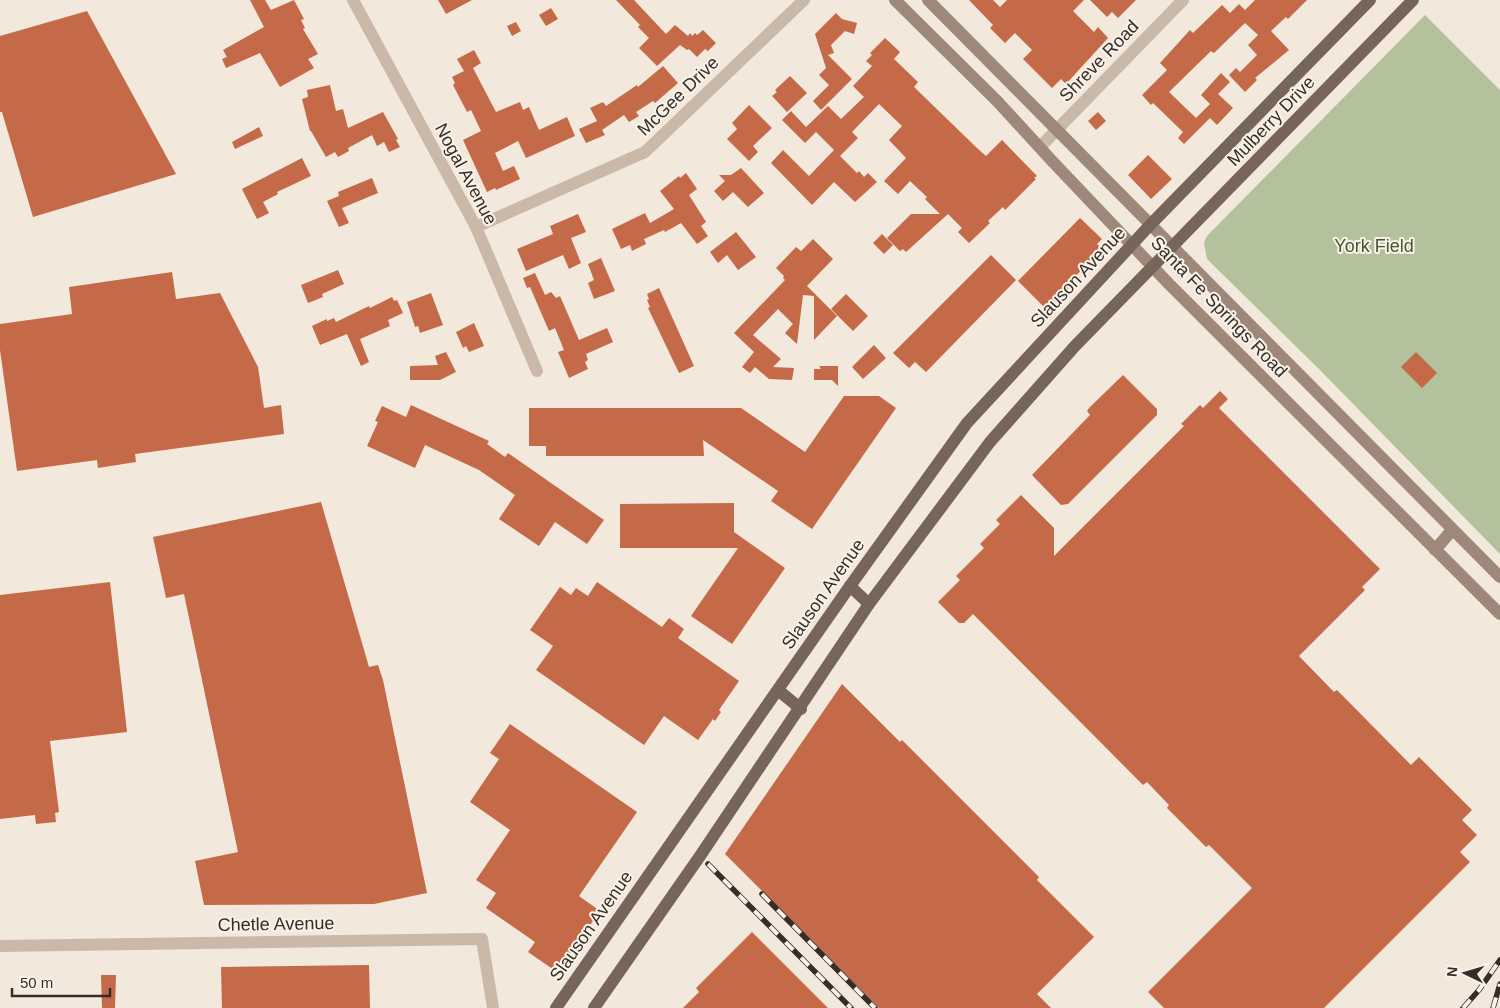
<svg xmlns="http://www.w3.org/2000/svg" width="1500" height="1008" viewBox="0 0 1500 1008" font-family="Helvetica,sans-serif">
<rect width="100%" height="100%" fill="#f2e8dc"/>
<polygon fill="#b3c19c" points="1425,15 1500,90 1500,554 1319,369 1207,259 1204,243 1207,236"/>
<g fill="#c46a48">
<polygon points="250,0 265,0 271,10 294,0 304,19 301,20 305,28 303,29 318,54 308,59 314,68 280,87 260,53 226,68 222,59 227,57 223,50 264,27"/>
<polygon points="438,0 472,0 446,14"/>
<polygon points="616,0 634,0 666,34 675,25 688,36 690,33 692,36 695,33 697,35 703,30 716,43 708,51 705,49 697,57 689,49 687,50 680,45 657,66 639,48 649,38 638,27 640,25"/>
<polygon points="969,0 993,0 1000,7 1007,0 1084,0 1073,11 1094,32 1098,27 1108,38 1066,84 1061,79 1052,88 1023,59 1032,50 1015,33 1005,43 990,28 993,25"/>
<polygon points="1090,0 1136,0 1118,18 1112,12 1107,17"/>
<polygon points="1255,0 1307,0 1288,19 1286,17 1271,31 1289,50 1255,78 1257,80 1245,92 1229,75 1236,68 1240,72 1257,55 1248,45 1258,35 1245,23 1214,53 1211,51 1169,92 1196,118 1210,104 1201,95 1221,73 1230,82 1218,94 1233,108 1217,125 1210,118 1184,144 1178,138 1183,132 1153,103 1151,105 1142,95 1167,70 1160,63 1190,30 1193,33 1222,5 1230,13 1239,4 1245,10"/>
<polygon points="551,8 558,19 546,26 539,15"/>
<polygon points="87,11 176,174 33,217 2,112 0,112 0,36"/>
<polygon points="836,13 842,19 857,23 854,34 845,31 831,45 834,53 828,55 852,79 821,110 813,101 829,85 819,75 826,68 815,34"/>
<polygon points="516,22 521,31 512,36 507,26"/>
<polygon points="885,38 900,52 894,59 918,82 914,87 978,149 986,156 1002,140 1037,176 1034,178 1036,179 1005,210 1003,207 988,221 990,223 969,243 958,232 962,228 948,214 906,252 903,249 900,251 887,238 911,214 940,214 925,199 927,197 910,181 898,194 884,181 906,158 889,140 902,126 879,104 852,132 858,138 840,156 857,173 859,171 864,177 868,173 877,182 855,202 834,182 812,205 771,163 783,150 809,176 834,150 816,132 805,143 782,120 791,111 806,127 828,106 841,119 864,97 853,86 872,66 866,61 872,55 870,53"/>
<polygon points="474,50 481,63 473,68 496,112 520,102 523,110 529,107 539,130 567,117 575,136 526,158 518,141 495,153 503,171 514,166 520,179 496,190 495,188 487,192 463,140 481,131 471,110 467,112 453,85 455,83 452,77 464,71 457,59"/>
<polygon points="663,66 678,83 655,103 653,101 636,112 639,116 629,122 624,115 602,130 605,135 586,143 579,129 597,121 590,108 603,102 606,106 637,85 638,87"/>
<polygon points="790,76 807,93 787,112 772,96 777,92 775,90"/>
<polygon points="330,85 336,111 343,109 348,128 383,112 398,139 396,140 400,147 389,152 384,142 377,146 372,135 348,148 349,151 338,157 335,152 326,157 311,131 310,131 302,99 308,97 307,90"/>
<polygon points="749,105 772,128 753,146 758,152 749,161 727,139 737,129 732,123"/>
<polygon points="1098,112 1106,121 1096,130 1088,121"/>
<polygon points="259,127 263,136 235,149 232,142"/>
<polygon points="1148,155 1172,179 1151,199 1128,175"/>
<polygon points="302,158 311,176 277,192 278,194 263,202 269,213 257,219 242,189"/>
<polygon points="741,168 764,193 748,207 733,192 723,201 714,191 725,181 719,175 731,175"/>
<polygon points="686,173 697,189 689,195 706,222 701,226 708,236 697,244 681,223 665,232 664,230 644,239 646,244 632,251 630,245 621,249 612,229 645,213 650,223 674,209 660,191 679,176 680,178"/>
<polygon points="372,178 378,193 342,208 349,223 339,227 327,201 339,196 338,192"/>
<polygon points="578,214 586,232 571,238 581,263 569,269 563,255 526,271 517,249 553,234 550,226"/>
<polygon points="1080,218 1102,239 1097,244 1102,249 1067,285 1069,288 1047,310 1018,281"/>
<polygon points="736,232 756,257 738,270 727,255 718,263 710,252"/>
<polygon points="882,234 893,245 884,254 873,243"/>
<polygon points="813,239 833,259 807,286 837,316 814,340 814,296 803,295 797,344 785,333 793,324 778,309 753,335 781,359 773,367 794,368 792,380 769,379 755,367 750,373 742,367 754,352 734,333 785,280 783,278 784,276 776,268 796,247 801,251"/>
<polygon points="991,255 1016,280 926,372 915,362 909,368 893,353"/>
<polygon points="601,258 615,291 594,299 588,283 594,280 588,264"/>
<polygon points="338,270 344,284 322,294 323,297 308,303 301,285"/>
<polygon points="172,272 176,299 220,293 258,367 264,408 281,405 284,434 135,454 136,462 98,468 97,460 17,471 0,350 0,324 72,314 69,287"/>
<polygon points="535,273 545,295 551,292 556,298 560,296 579,340 607,328 613,342 586,354 588,360 585,362 588,369 569,378 558,352 564,350 555,328 549,331 530,287 527,288 523,278"/>
<polygon points="659,288 694,366 679,373 648,308 650,307 647,300 649,299 647,294"/>
<polygon points="431,293 443,325 420,333 418,326 415,327 407,302"/>
<polygon points="846,294 868,316 853,331 831,309"/>
<polygon points="392,297 394,301 397,300 403,313 388,320 390,326 360,339 369,362 361,366 347,334 320,345 312,326 327,319 327,321 334,318 336,322 369,306 370,308"/>
<polygon points="474,323 484,346 469,352 466,346 463,348 456,332"/>
<polygon points="874,345 886,358 863,379 852,367"/>
<polygon points="446,352 456,372 440,380 410,380 410,366 438,365 435,356"/>
<polygon points="1416,352 1437,373 1422,388 1401,367"/>
<polygon points="819,366 838,366 838,386 832,380 814,380 814,369 821,369"/>
<polygon points="1123,375 1157,409 1157,415 1068,504 1061,505 1032,475 1090,415 1087,411 1089,408"/>
<polygon points="1220,391 1228,399 1219,408 1380,569 1362,587 1365,590 1299,656 1334,692 1337,690 1411,765 1419,757 1472,810 1462,820 1477,835 1460,852 1470,862 1324,1008 1164,1008 1148,992 1252,888 1209,845 1206,847 1167,808 1169,805 1147,782 1143,785 973,614 964,623 959,623 938,602 960,580 956,576 984,548 980,544 1000,524 996,520 1021,495 1054,528 1054,556 1184,426 1181,424 1200,405 1203,408"/>
<polygon points="844,396 879,396 896,408 812,529 771,501 778,491 703,440 704,456 546,456 546,446 529,446 529,408 741,408 805,452"/>
<polygon points="411,405 489,441 487,444 505,457 508,453 604,520 587,544 555,522 539,546 499,519 515,495 479,470 425,445 415,468 367,446 378,422 375,421 382,406 406,417"/>
<polygon points="321,502 369,667 378,665 383,680 427,893 374,904 204,905 195,861 238,852 184,594 166,598 153,537"/>
<polygon points="734,503 734,532 785,568 732,644 691,616 738,548 620,548 620,504"/>
<polygon points="110,582 127,732 50,741 59,812 55,813 56,822 36,824 35,815 0,819 0,595"/>
<polygon points="597,582 662,627 669,618 684,629 678,638 739,681 719,710 721,712 715,721 713,719 698,740 664,716 644,745 536,670 553,646 530,630 560,587 571,595 576,588 588,596"/>
<polygon points="842,684 900,742 902,740 1039,877 1037,880 1094,937 1037,994 1051,1008 879,1008 725,854"/>
<polygon points="510,724 637,812 579,896 600,911 557,972 528,952 535,942 486,908 496,893 476,880 510,830 470,802 499,759 490,753"/>
<polygon points="752,932 828,1008 683,1008 699,992 696,988"/>
<polygon points="369,965 370,1008 222,1008 221,967"/>
<polygon points="101,975 116,975 115,1008 102,1008"/>
</g>
<g fill="none" stroke-linecap="round" stroke-linejoin="round">
<g stroke="#cab8a8" stroke-width="12">
<polyline points="353,0 476,227 537,371"/>
<polyline points="1040,147 1183,0"/>
<polyline points="476,227 645,152 804,0"/>
<polyline points="0,946 482,939 493,1008"/>
</g>
<g stroke="#9d8879" stroke-width="12">
<polyline points="895,0 998,102 1053,162 1169,284 1500,614"/>
<polyline points="928,0 1500,577"/>
<polyline points="1435,550 1452,530"/>
</g>
<g stroke="#786559" stroke-width="12">
<polyline points="850,586 869,604"/>
<polyline points="778,690 801,709"/>
<polyline points="556,1008 850,586 967,423 1150,225 1370,0"/>
<polyline points="594,1008 700,856 869,604 990,442 1075,346 1413,0"/>
</g>
<g stroke="#372d28" stroke-width="5.5">
<g id="rail">
<polyline points="708,864 851,1008"/>
<polyline points="762,894 875,1008"/>
<polyline points="1463,1008 1479,990 1500,960"/>
<polyline points="1493,1008 1500,984"/>
</g>
</g>
<use href="#rail" stroke="#f9f2e8" stroke-width="4" stroke-dasharray="11" stroke-linecap="butt"/>
</g>
<g text-anchor="middle" dominant-baseline="central" stroke-width="4" stroke-linejoin="round" paint-order="stroke">
<g font-size="18" fill="#372d28" stroke="#f9f2e8">
<text transform="translate(1099 61) rotate(-46)">Shreve Road</text>
<text transform="translate(678 96) rotate(-44)">McGee Drive</text>
<text transform="translate(1271 121) rotate(-46)">Mulberry Drive</text>
<text transform="translate(466 174) rotate(62)">Nogal Avenue</text>
<text transform="translate(1078 277) rotate(-47)">Slauson Avenue</text>
<text transform="translate(1219 307) rotate(46)">Santa Fe Springs Road</text>
<text transform="translate(823 594) rotate(-55)">Slauson Avenue</text>
<text transform="translate(276 924) rotate(-1)">Chetle Avenue</text>
<text transform="translate(591 926) rotate(-55)">Slauson Avenue</text>
</g>
<g font-size="18" fill="#45552c" stroke="#f9f2e8">
<text x="1374" y="246">York Field</text>
</g>
</g>
<g transform="translate(1465 973) rotate(275)" stroke="#f9f2e8" stroke-width="4" paint-order="stroke">
<path d="M0-4L9 19L0 12L-9 19Z" fill="#372d28"/>
<text y="-8" font-size="14" font-weight="bold" text-anchor="middle" fill="#372d28">N</text>
</g>
<path d="M12 988v8h98v-8" fill="none" stroke="#372d28" stroke-width="2.5"/>
<text x="20" y="988" font-size="15" fill="#372d28" stroke="#f9f2e8" stroke-width="4" paint-order="stroke">50 m</text>
</svg>
